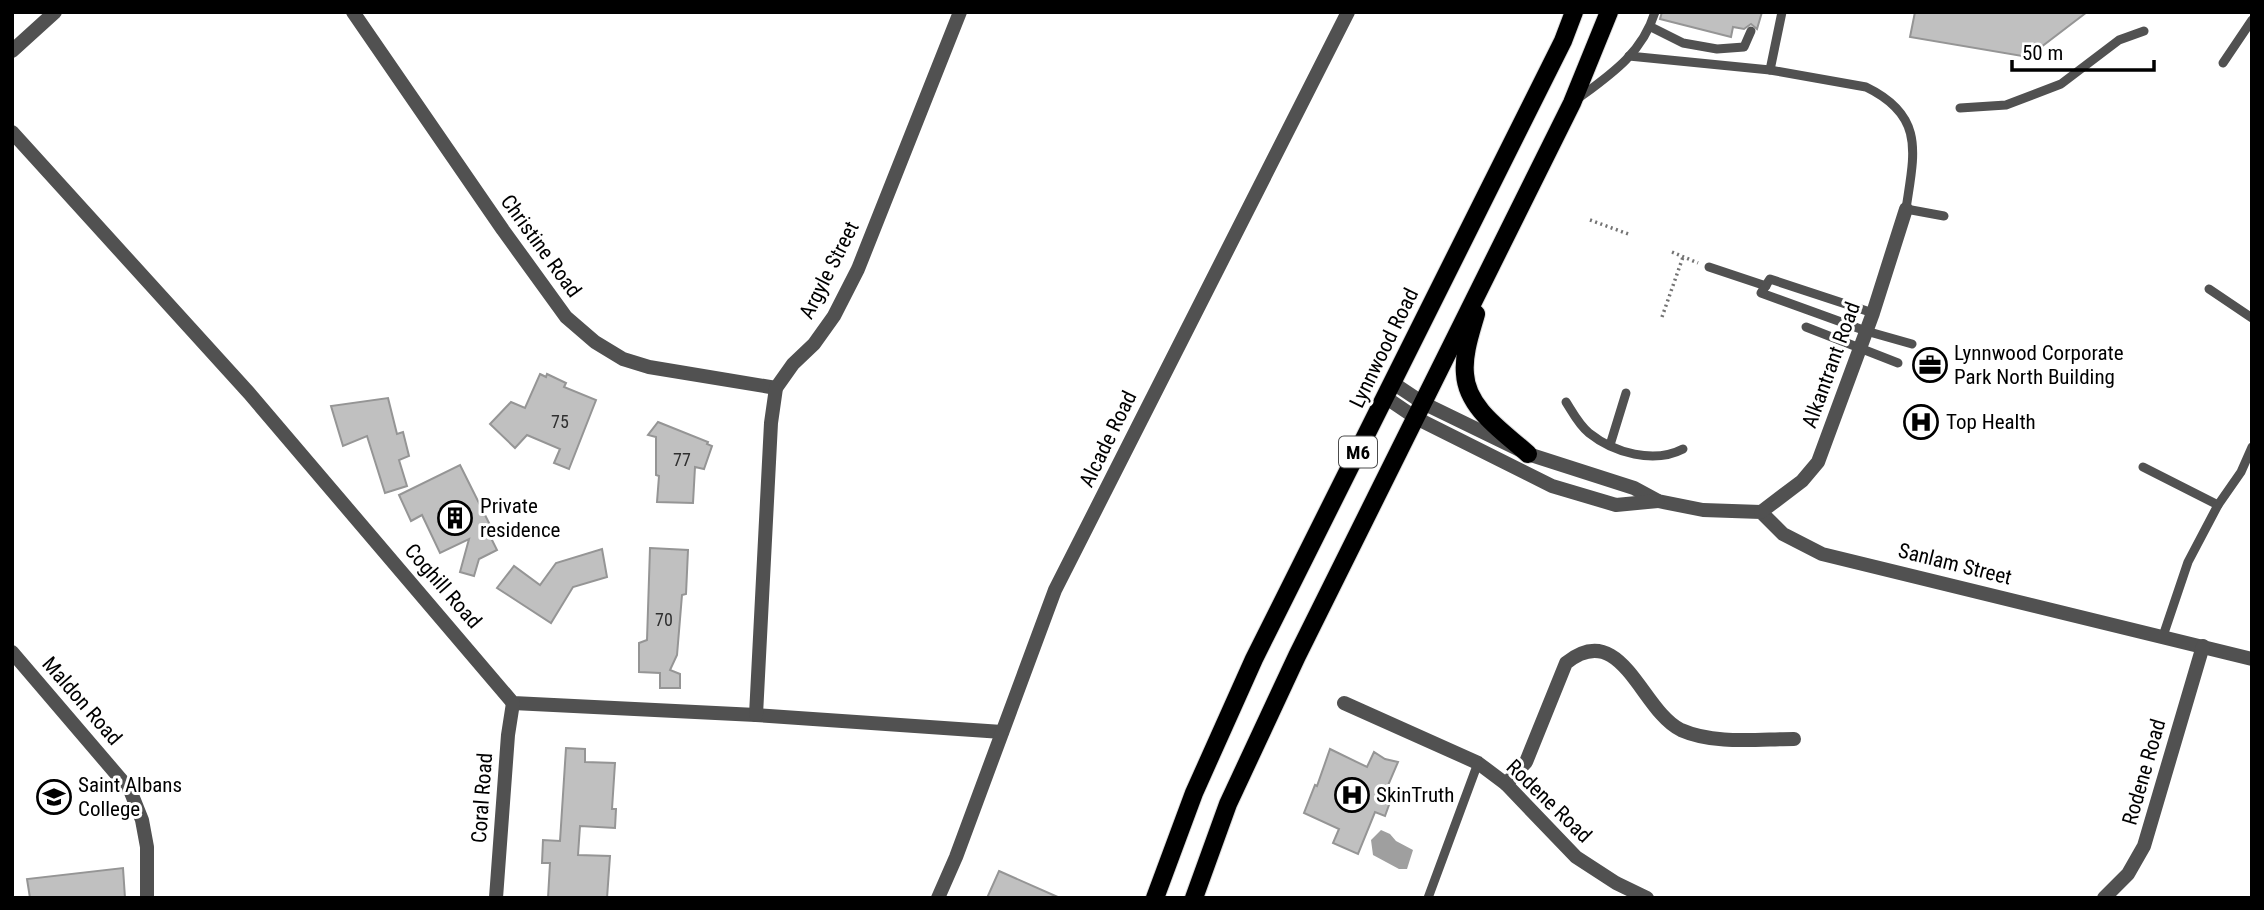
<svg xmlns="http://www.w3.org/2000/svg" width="2264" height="910" viewBox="0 0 2264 910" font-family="'Roboto Condensed',sans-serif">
<rect width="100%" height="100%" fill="#fff"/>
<polygon fill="#9f9f9f" points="1381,830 1390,834 1396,841 1413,850 1407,869 1399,869 1373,855 1371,840"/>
<g fill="#c0c0c0" stroke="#959595" stroke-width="2">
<polygon points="1662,12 1762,12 1757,29 1751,24 1744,29 1733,27 1731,37 1660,19"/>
<polygon points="1915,12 2087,12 2028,57 1910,37"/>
<polygon points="540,374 546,377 547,374 566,383 564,387 596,400 569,469 554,463 560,449 527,435 515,448 490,424 511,402 525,408"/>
<polygon points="388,398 397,434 403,432 409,456 399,460 407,486 385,493 367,436 343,446 331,406"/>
<polygon points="658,422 708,442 707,444 712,446 704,469 695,467 693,503 657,502 659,476 656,475 656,437 648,435"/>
<polygon points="460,465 490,525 486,528 497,550 479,559 474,576 460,572 469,539 440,553 422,515 411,521 399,495"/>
<polygon points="650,548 688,550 686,594 682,595 677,655 670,670 680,674 680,688 660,688 660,673 639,672 639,643 647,640"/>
<polygon points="602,549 607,577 573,587 551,623 497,588 514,566 540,585 556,563"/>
<polygon points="566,748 585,749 585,762 615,763 612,809 616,809 615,828 580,826 578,855 610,856 607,898 548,898 550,863 542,863 543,840 560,841"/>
<polygon points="1330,749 1367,767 1374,752 1385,759 1398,762 1386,790 1394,791 1385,816 1375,812 1358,854 1333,843 1339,829 1304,813 1315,785 1317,786"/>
<polygon points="123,868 125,898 30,898 27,879"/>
<polygon points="999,871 1060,898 987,898"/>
</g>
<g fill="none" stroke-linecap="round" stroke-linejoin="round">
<g stroke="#dbdbdb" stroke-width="20">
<g id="primary">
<path d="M 1476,314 C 1471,332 1463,354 1465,374 C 1467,409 1504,432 1528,454"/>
<polyline points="1155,898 1194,793 1254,659 1563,41 1574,12"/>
<polyline points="1194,898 1228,804 1297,656 1572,103 1609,12"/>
</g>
</g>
<g stroke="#737373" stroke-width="3.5" stroke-dasharray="2 3.5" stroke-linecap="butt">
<polyline points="1590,220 1631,235"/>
<polyline points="1672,252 1698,263"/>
<polyline points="1662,317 1683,257"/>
</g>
<g stroke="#515151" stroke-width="9">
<polyline points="1651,27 1683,43 1717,49 1744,47 1751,31"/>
<path d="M 1629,56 L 1770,70 L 1866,87 C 1926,116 1914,154 1906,209 L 1944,216"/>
<polyline points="2223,63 2252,20"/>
<polyline points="1770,70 1782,12"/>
<path d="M 1576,100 C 1610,75 1642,54 1655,12"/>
<polyline points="1960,108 2006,105 2061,84 2119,40 2144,31"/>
<polyline points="1709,267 1766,286"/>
<polyline points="2209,289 2252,318"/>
<polyline points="1873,313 1770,279 1761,293 1866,331 1912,344"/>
<polyline points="1806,327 1898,363"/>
<path d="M 1566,402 C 1573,413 1579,425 1589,433 C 1614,453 1654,464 1683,449"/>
<polyline points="1610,445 1626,393"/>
<polyline points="2143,467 2218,505"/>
<polyline points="2163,636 2188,562 2218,505 2241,472 2252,447"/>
<polyline points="1428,898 1478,763"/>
</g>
<g stroke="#515151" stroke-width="14">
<polyline points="353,12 503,230 566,317 595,342 623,359 649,367 776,388"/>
<polyline points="12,51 55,12"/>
<polyline points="12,132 249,393 513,703 756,715 1002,732"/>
<polyline points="1393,383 1423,403 1528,454 1634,488 1658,501 1703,510 1761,512 1783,534 1822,554 2252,659"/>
<polyline points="1385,397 1416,418 1552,486 1616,505 1658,501"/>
<polyline points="1761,512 1802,481 1818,462 1873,313 1906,209"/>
<polyline points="12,652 130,790 142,820 147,847 147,898"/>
<polyline points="1344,703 1478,763 1506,784 1576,857 1616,883 1647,898"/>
<polyline points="756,715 771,423 776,388 793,364 814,344 834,316 858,269 960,12"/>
<path d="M 1506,784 L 1526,762 L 1566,663 C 1622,618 1641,711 1681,730 C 1715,745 1758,739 1794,739"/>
<polyline points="496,898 508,735 513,703"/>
<polyline points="938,898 956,857 1055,590 1348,12"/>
<polyline points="2104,898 2128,874 2144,846 2203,646"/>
</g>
<use href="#primary" stroke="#000" stroke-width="18"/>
</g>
<defs>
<g id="office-ring" transform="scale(1.75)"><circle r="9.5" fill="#fff" stroke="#000" stroke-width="1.5"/><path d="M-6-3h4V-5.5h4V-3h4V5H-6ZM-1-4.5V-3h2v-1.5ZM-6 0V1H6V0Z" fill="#000"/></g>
<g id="hospital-ring" transform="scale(1.75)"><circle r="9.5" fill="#fff" stroke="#000" stroke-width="1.5"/><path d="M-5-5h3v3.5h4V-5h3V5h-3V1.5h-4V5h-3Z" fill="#000"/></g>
<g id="building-ring" transform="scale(1.75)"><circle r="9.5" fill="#fff" stroke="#000" stroke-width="1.5"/><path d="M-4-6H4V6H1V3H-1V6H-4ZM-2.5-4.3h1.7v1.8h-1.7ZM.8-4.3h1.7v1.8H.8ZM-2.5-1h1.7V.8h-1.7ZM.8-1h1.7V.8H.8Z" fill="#000"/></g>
<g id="school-ring" transform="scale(1.75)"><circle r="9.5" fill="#fff" stroke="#000" stroke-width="1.5"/><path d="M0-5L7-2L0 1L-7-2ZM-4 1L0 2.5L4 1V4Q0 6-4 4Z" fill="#000"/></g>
</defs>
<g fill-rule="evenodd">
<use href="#office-ring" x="1930" y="365"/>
<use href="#hospital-ring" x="1921" y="422"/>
<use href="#building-ring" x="455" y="518"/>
<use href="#hospital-ring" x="1352" y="795"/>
<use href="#school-ring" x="54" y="797"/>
</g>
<g text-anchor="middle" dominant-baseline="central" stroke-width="6" stroke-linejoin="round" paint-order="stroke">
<g font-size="18" fill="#303030">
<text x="560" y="421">75</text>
<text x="682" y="459">77</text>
<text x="664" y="619">70</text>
</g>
<rect fill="#fff" stroke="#4c4c4c" stroke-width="2" x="1339" y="436.5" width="38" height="31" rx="5"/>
<g font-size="19" font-weight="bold" fill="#000">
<text x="1358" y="452">M6</text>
</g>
<g font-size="21" fill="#000" stroke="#fff">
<text transform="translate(541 246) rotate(54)">Christine Road</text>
<text transform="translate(829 270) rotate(-63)">Argyle Street</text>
<text transform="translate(1384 348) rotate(-64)">Lynnwood Road</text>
<text transform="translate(1831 365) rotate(-70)">Alkantrant Road</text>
<text transform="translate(1108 439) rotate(-64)">Alcade Road</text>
<text transform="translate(1955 564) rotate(14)">Sanlam Street</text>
<text transform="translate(443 586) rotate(49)">Coghill Road</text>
<text transform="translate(82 701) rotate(49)">Maldon Road</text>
<text transform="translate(2144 772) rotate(-74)">Rodene Road</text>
<text transform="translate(482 798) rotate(-86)">Coral Road</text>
<text transform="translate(1549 801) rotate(44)">Rodene Road</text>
</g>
<g font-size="21" fill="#000" stroke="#fff" text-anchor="start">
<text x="1954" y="353">Lynnwood Corporate<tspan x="1954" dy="24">Park North Building</tspan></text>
<text x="1946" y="422">Top Health</text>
<text x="480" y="506">Private<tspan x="480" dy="24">residence</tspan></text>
<text x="78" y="785">Saint Albans<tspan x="78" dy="24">College</tspan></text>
<text x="1376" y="795">SkinTruth</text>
</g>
</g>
<rect width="2264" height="910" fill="none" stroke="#000000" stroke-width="28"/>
<path d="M2012 60v10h142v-10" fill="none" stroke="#000000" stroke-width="3.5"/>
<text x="2022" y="60" font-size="21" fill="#000000" stroke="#ffffff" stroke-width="5" paint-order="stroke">50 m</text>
</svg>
